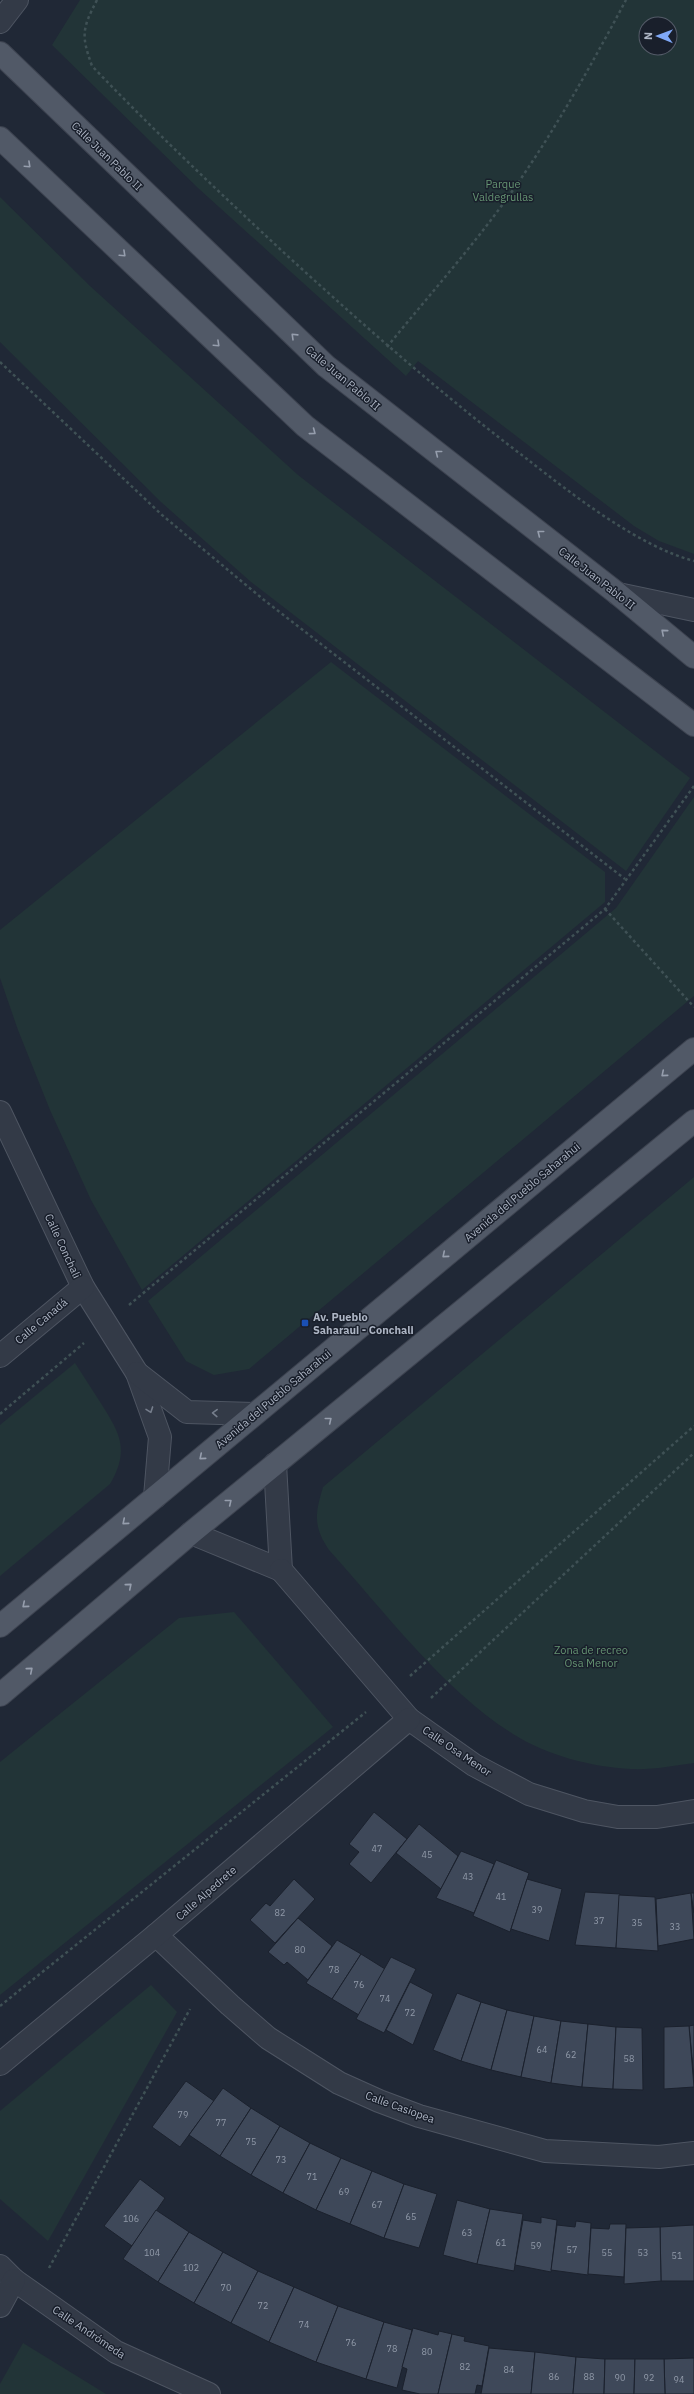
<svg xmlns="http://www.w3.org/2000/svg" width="694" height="2394" viewBox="0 0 694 2394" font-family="'IBM Plex Sans',sans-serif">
<rect width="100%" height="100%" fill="#202836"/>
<g fill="#223437" fill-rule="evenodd">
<path d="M 80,0 L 694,0 L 694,554 L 659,541 L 634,526 L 418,361 L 406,376 L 198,188 L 52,45 ZM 646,24 L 670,24 L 670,48 L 646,48 Z"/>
<polygon points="0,197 90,286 298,475 690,778 626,871 251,582 161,502 0,342"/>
<polygon points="331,662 605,872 605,902 142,1290 91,1200 50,1110 18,1030 0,978 0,930"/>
<polygon points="694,797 694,996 249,1369 214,1375 186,1361 148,1301 616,908"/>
<path d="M 694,1177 L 694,1763 C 673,1766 652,1770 631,1769 C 591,1767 546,1755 513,1734 C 445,1692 383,1610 329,1550 C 313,1526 315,1514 323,1487 Z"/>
<path d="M 75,1363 C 84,1377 93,1391 102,1405 C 121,1435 129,1451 110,1484 L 0,1576 L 0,1425 Z"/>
<polygon points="234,1612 333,1727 0,1995 0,1762 179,1618"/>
<polygon points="151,1985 177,2012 48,2241 0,2199 0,2111"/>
<polygon points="23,2343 106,2394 0,2394 0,2384"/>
</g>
<g fill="#3e4859" stroke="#1b212d">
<polygon points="374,1812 407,1839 371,1883 349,1864 359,1852 349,1844"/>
<polygon points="419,1824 458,1856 441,1889 396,1853"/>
<polygon points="461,1851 494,1864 474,1913 436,1898"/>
<polygon points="496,1860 529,1873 510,1932 473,1916"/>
<polygon points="294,1879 315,1899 275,1943 250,1920 266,1903 270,1906"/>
<polygon points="527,1879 562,1889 549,1941 511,1929"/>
<polygon points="585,1892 620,1894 616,1948 575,1945"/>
<polygon points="691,1893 694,1939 658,1946 656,1899"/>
<polygon points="691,1893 694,1893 694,1913"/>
<polygon points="619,1895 655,1897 658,1951 616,1948"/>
<polygon points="298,1918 332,1946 308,1980 287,1962 284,1965 268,1952"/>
<polygon points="337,1940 361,1954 332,1999 306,1983"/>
<polygon points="361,1954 385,1969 359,2015 332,1999"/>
<polygon points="391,1957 416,1969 384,2033 356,2019"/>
<polygon points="410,1982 433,1994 413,2045 386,2030"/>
<polygon points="457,1993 481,2002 461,2061 433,2050"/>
<polygon points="481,2002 507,2010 491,2070 461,2061"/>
<polygon points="507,2010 534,2016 521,2077 491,2070"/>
<polygon points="534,2016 561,2021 551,2083 521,2077"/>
<polygon points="561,2021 588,2024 582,2087 551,2083"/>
<polygon points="588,2024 616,2027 613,2089 582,2087"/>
<polygon points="694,2025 694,2078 689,2026"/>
<polygon points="689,2026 694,2087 664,2089 664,2027"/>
<polygon points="616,2027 642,2028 643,2090 613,2089"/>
<polygon points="186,2081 214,2101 180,2147 152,2127"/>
<polygon points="223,2088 251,2108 220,2156 189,2135"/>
<polygon points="251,2108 280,2126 251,2175 220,2156"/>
<polygon points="280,2126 310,2143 283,2193 251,2175"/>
<polygon points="310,2143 341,2158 316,2210 283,2193"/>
<polygon points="341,2158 372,2171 350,2224 316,2210"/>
<polygon points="372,2171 404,2184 384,2238 350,2224"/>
<polygon points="140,2179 165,2198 132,2246 104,2226"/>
<polygon points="404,2184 437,2194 419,2248 384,2238"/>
<polygon points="457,2200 490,2209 477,2264 443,2255"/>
<polygon points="490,2209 523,2214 514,2271 477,2264"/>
<polygon points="156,2210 189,2232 158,2282 123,2259"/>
<polygon points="541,2217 557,2220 551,2272 515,2265 523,2220 541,2223"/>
<polygon points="576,2221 591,2223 588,2275 551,2270 557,2225 575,2227"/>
<polygon points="610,2224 626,2224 624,2277 588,2274 591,2228 609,2229"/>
<polygon points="694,2225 694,2281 661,2281 660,2227"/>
<polygon points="660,2227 661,2281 624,2284 626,2228"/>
<polygon points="189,2232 223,2252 194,2303 158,2282"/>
<polygon points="223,2252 258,2271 231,2323 194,2303"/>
<polygon points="258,2271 294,2287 269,2342 231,2323"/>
<polygon points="294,2287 338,2306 316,2362 269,2342"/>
<polygon points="338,2306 384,2322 366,2379 316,2362"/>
<polygon points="384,2322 412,2330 397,2388 366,2379"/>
<polygon points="413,2328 438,2335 439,2331 452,2334 438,2394 420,2394 402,2390 407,2369 402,2367"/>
<polygon points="452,2334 465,2337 464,2341 489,2346 482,2386 477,2385 475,2394 438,2394"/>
<polygon points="489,2348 535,2352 531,2394 481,2394"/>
<polygon points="535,2352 576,2357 573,2394 531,2394"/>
<polygon points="576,2357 605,2359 604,2394 573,2394"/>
<polygon points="694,2358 694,2394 665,2394 664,2359"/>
<polygon points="605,2359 635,2359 634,2394 604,2394"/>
<polygon points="635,2359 664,2359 665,2394 634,2394"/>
</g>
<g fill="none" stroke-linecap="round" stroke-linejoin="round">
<g stroke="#4e5562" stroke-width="24">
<g id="minor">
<polyline points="0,22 17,0"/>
<polyline points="618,594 694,610"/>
<polyline points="0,1112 83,1287 137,1373 160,1437 155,1497"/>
<polyline points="0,1356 83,1287"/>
<polyline points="137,1373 187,1412 254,1414"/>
<polyline points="191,1533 281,1570 275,1464"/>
<polyline points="281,1570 409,1719 474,1765 529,1794 584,1811 618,1817 657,1817 694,1811"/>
<polyline points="156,1935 230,2005 268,2038 339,2083 379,2101 419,2116 545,2151 659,2157 694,2153"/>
<polyline points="0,2064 156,1935 409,1719"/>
<polyline points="0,2266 14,2280 116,2352 209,2394"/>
<polyline points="0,2306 14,2280"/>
</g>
</g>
<g stroke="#3d4350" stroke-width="24">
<g id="major">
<polyline points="0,53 326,366 618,594 694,657"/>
<polyline points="0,138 305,426 694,725"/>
<polyline points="0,1626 694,1049"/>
<polyline points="0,1695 191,1533 694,1121"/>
</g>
</g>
<g stroke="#3f5155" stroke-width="2.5" stroke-dasharray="3 3" stroke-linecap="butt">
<path d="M 97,0 C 82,29 81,35 92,66 C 153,130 217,190 281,250 C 361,323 441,394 527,459 C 573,495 638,546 694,561"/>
<path d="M 387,347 C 434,289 485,233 526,171 C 563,116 595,58 626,0"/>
<polyline points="0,362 162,515 264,600 625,879"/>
<polyline points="605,909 694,1007"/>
<polyline points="129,1305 605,909 694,786"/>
<polyline points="0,1414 84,1343"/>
<polyline points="410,1676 694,1426"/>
<polyline points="431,1698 694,1453"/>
<polyline points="0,2006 366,1712"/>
<polyline points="49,2268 190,2009"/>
</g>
<use href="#minor" stroke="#333a47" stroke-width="22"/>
<use href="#major" stroke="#515967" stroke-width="22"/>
</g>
<defs><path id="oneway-chevron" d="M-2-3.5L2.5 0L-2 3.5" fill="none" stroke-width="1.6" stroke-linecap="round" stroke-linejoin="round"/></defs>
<g stroke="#969ead">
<use href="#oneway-chevron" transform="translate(28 165) rotate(43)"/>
<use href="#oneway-chevron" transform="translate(123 254) rotate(43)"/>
<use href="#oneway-chevron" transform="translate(294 336) rotate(-136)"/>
<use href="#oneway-chevron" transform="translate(217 344) rotate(43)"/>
<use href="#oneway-chevron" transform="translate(313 432) rotate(37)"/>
<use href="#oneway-chevron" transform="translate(438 453) rotate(-142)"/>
<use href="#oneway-chevron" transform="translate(540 533) rotate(-142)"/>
<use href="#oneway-chevron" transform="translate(664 632) rotate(-140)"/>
<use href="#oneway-chevron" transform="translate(664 1074) rotate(140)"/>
<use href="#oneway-chevron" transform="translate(445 1255) rotate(140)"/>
<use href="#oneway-chevron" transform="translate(329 1420) rotate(-39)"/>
<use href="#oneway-chevron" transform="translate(202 1457) rotate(140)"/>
<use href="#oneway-chevron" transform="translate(229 1502) rotate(-39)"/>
<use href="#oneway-chevron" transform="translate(125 1522) rotate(140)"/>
<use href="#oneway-chevron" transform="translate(129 1586) rotate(-40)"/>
<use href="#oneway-chevron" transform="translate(25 1605) rotate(140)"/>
<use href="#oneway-chevron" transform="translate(30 1670) rotate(-40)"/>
</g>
<g stroke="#767e8c">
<use href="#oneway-chevron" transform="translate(150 1410) rotate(70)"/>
<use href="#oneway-chevron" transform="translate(215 1413) rotate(-178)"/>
</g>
<rect fill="#1a4fb4" stroke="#191f2b" stroke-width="1.5" x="301" y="1319" width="8" height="8" rx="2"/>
<g text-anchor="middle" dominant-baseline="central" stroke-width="3" stroke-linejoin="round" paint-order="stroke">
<g font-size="9" fill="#919aa9">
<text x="377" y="1848">47</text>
<text x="427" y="1854">45</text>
<text x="468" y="1876">43</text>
<text x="501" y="1896">41</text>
<text x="537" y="1909">39</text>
<text x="280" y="1912">82</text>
<text x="599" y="1920">37</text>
<text x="637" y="1922">35</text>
<text x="675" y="1926">33</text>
<text x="300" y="1949">80</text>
<text x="334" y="1969">78</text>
<text x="359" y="1984">76</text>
<text x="385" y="1998">74</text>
<text x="410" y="2012">72</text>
<text x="542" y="2049">64</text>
<text x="571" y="2054">62</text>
<text x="629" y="2058">58</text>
<text x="183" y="2114">79</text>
<text x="221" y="2122">77</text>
<text x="251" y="2141">75</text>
<text x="281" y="2159">73</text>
<text x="312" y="2176">71</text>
<text x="344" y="2191">69</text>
<text x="377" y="2204">67</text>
<text x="411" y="2216">65</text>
<text x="131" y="2218">106</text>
<text x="467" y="2232">63</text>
<text x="501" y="2242">61</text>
<text x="536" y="2245">59</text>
<text x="572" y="2249">57</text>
<text x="152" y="2252">104</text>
<text x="607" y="2252">55</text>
<text x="643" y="2252">53</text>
<text x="677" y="2255">51</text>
<text x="191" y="2267">102</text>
<text x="226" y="2287">70</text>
<text x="263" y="2305">72</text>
<text x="304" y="2324">74</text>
<text x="351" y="2342">76</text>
<text x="392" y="2348">78</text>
<text x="427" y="2351">80</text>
<text x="465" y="2366">82</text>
<text x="509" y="2369">84</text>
<text x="554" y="2376">86</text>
<text x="589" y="2376">88</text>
<text x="620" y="2377">90</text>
<text x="649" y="2377">92</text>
<text x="679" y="2379">94</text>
</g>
<g font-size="11" fill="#adb5c4" stroke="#191f2b">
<text transform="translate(107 156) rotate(44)">Calle Juan Pablo II</text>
<text transform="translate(343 378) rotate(40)">Calle Juan Pablo II</text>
<text transform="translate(597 578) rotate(38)">Calle Juan Pablo II</text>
<text transform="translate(522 1192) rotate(-40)">Avenida del Pueblo Saharahui</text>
<text transform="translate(63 1246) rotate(65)">Calle Conchali</text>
<text transform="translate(41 1321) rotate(-40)">Calle Canadá</text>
<text transform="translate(273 1399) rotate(-40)">Avenida del Pueblo Saharahui</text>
<text transform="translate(457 1751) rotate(34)">Calle Osa Menor</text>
<text transform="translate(206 1893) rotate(-41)">Calle Alpedrete</text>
<text transform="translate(400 2107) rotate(20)">Calle Casiopea</text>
<text transform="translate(89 2332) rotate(34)">Calle Andrómeda</text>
</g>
<g font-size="11" fill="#659472" stroke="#191f2b">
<text x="503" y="184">Parque<tspan x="503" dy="13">Valdegrullas</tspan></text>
<text x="591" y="1650">Zona de recreo<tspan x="591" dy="13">Osa Menor</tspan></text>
</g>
<g font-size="11" font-weight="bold" fill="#adb5c4" stroke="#191f2b" text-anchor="start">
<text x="313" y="1317">Av. Pueblo<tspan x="313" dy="13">Saharaui - Conchali</tspan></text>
</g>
</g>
<g transform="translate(658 36) rotate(271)"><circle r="19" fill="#191f2b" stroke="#545b68"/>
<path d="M0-3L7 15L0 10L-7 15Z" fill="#7fa8f7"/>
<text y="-6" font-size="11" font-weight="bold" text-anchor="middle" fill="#adb5c4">N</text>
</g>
</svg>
